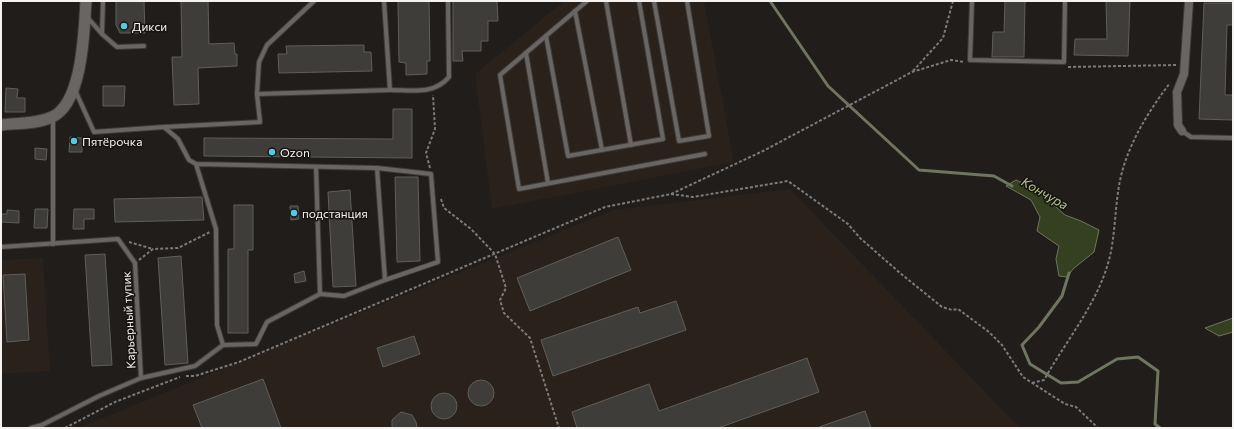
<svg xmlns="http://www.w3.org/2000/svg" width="1234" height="429" viewBox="0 0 1234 429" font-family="Commissioner,sans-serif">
<rect width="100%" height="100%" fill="#201d1b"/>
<g fill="#29211a">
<polygon points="564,1 704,1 734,162 492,209 475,74"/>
<polygon points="790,189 1020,428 78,428 613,210"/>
<polygon points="43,258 50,371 1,374 1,260"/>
</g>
<g fill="#354020" stroke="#6f765f">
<polygon points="1016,180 1036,189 1065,215 1081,221 1099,230 1094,252 1073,269 1067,277 1059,276 1056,259 1059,246 1037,231 1040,217 1031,200 1006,186"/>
<polygon points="1233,318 1233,332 1219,336 1205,328"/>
</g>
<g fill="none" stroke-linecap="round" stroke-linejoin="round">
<g stroke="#6f765f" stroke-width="3">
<polyline points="770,1 828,86 919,170 994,176 1012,186"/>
<polyline points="1069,273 1062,296 1039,327 1022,345 1030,364 1061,383 1078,382 1117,359 1138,357 1158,371 1155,424 1160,428"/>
</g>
</g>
<g fill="#3e3d39" stroke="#605e5a">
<polygon points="116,1 144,1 145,33 120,33 116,25"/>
<polygon points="181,1 208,1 209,44 234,43 235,54 237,54 237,66 198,68 199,104 174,105 172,57 182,57"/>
<polygon points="398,1 429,1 430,61 427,61 427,74 406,75 406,63 399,62"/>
<polygon points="453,1 497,1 498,21 488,21 488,41 481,41 481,51 462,51 463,61 453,61"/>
<polygon points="1005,1 1025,1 1024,57 992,57 993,32 1004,32"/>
<polygon points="1106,1 1130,1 1128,56 1074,55 1075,39 1107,39"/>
<polygon points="1204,3 1233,3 1233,25 1227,25 1225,95 1233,95 1233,120 1199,119"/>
<polygon points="364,45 364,52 371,52 372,71 279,73 278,54 287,54 286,46"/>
<polygon points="103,86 125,86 124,106 103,106"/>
<polygon points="6,88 18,89 17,98 25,98 25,112 5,112"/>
<polygon points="393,109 412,109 412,158 204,156 204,138 393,139"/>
<polygon points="70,137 82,138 82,152 69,152"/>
<polygon points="35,148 47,149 46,160 35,159"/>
<polygon points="395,177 418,177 420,261 397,262"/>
<polygon points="350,190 356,286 333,287 328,192"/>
<polygon points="202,197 204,220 115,222 114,199"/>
<polygon points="234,205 253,205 253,250 248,250 248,333 228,333 228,249 234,249"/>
<polygon points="290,206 298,206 299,219 291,220"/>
<polygon points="35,209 48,209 47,228 34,228"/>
<polygon points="74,209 94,209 94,219 84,219 84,229 73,229"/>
<polygon points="7,210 19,211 19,223 1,222 1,214 7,214"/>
<polygon points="618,237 631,270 530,311 517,278"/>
<polygon points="105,254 112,365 92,366 85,255"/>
<polygon points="181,256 188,363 165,365 158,258"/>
<polygon points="304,271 306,281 295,283 294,274"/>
<polygon points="25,274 29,340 7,342 3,275"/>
<polygon points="676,301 686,330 553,376 541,340 638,307 640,313"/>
<polygon points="414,336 420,354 383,367 377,348"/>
<polygon points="807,358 819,392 718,428 577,428 572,412 649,384 659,411"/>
<polygon points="263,379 281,428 202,428 193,405"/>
<circle cx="481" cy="393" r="13"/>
<circle cx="444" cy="406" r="13"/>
<polygon points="865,411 871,428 820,428 819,427"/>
<polygon points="401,412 412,415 416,422 417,428 392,428 392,420"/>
</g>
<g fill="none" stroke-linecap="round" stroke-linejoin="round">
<g stroke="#3e3b3a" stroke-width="6">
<g id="service">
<polyline points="587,1 500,75 519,189 705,154"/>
<polyline points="606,1 631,145"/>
<polyline points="654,1 679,141 709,136 687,1"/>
<polyline points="972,1 970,60 1064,62 1065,1"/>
<polyline points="575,11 602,150"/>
<polyline points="87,17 102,34 117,47 144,46"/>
<polyline points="102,33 103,1"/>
<polyline points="546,36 568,156 663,139 639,1"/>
<polyline points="526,53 548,183"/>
<polyline points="75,90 94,132 164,127 178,139 189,160 196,164 377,168 431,174 438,262 385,280 344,296 320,294 267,322 256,344 223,345 217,325 216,229 196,164"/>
<path d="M 390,90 C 412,90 434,95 449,77 L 448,1"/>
<polyline points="257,94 259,62 267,45 314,1"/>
<polyline points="53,118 53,244"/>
<polyline points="164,127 260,122 257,94 390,90 384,1"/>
<polyline points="1182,131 1191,137 1233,138"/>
<polyline points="316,167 320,294"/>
<polyline points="377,168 385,280"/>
<polyline points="1,247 118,239 135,263 141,378"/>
<polyline points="31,428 42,425 99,396 141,378 195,366 223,345"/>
</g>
</g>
<g stroke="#3e3b3a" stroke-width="10">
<polyline id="minor" points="1182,131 1178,125 1177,92 1184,74 1189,1"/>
</g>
<g stroke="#3e3b3a" stroke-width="13">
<path id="secondary" d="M 1,125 C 18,123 37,124 52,117 C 83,103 84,30 86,1"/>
</g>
<g stroke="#7d7b79" stroke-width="2" stroke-dasharray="3 2" stroke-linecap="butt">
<polyline points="1068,67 1177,65"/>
<polyline points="913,71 943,38 953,1"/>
<polyline points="430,168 426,153 435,129 433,95"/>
<polyline points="671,194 693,197 788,181 848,224 860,238 900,273 942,307 952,310 958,309 989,332 1002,345 1023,377 1065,404 1076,407 1098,428"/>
<polyline points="441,199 444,208 471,229 495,254 506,288 500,300 504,313 530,338 559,428"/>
<polyline points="129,242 153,249"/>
<polyline points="139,260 153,249 178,248 210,232"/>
<polyline points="186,376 195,376 239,362 605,207 671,194 763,151 912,72 951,60 964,62"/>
<path d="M 1032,383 L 1044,380 C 1067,339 1099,302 1110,256 C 1115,234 1115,209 1119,186 C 1125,149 1147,113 1170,83"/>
<polyline points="65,428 115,402 180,377"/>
</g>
<use href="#service" stroke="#696562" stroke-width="4"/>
<use href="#minor" stroke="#696562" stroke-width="8"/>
<use href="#secondary" stroke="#696562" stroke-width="11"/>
</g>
<g fill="#55cadf" stroke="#171412" stroke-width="1.5">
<circle cx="124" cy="26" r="4"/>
<circle cx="74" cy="141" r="4"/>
<circle cx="272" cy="152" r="4"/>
<circle cx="294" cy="213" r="4"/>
</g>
<g text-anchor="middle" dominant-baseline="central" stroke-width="3" stroke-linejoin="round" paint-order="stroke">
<g font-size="12" fill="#f5f3f1" stroke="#171412" text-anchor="start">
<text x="132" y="26">Дикси</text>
<text x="82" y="141">Пятёрочка</text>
<text x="280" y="152">Ozon</text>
<text x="302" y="213">подстанция</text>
</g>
<g font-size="12" fill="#f5f3f1" stroke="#171412">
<text transform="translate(128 320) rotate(-93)">Карьерный тупик</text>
</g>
<g font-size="13" font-style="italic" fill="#b3c78c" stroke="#171412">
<text transform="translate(1045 193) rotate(30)">Кончура</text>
</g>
</g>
<rect width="1234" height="429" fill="none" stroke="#f5f3f1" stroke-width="4"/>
</svg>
